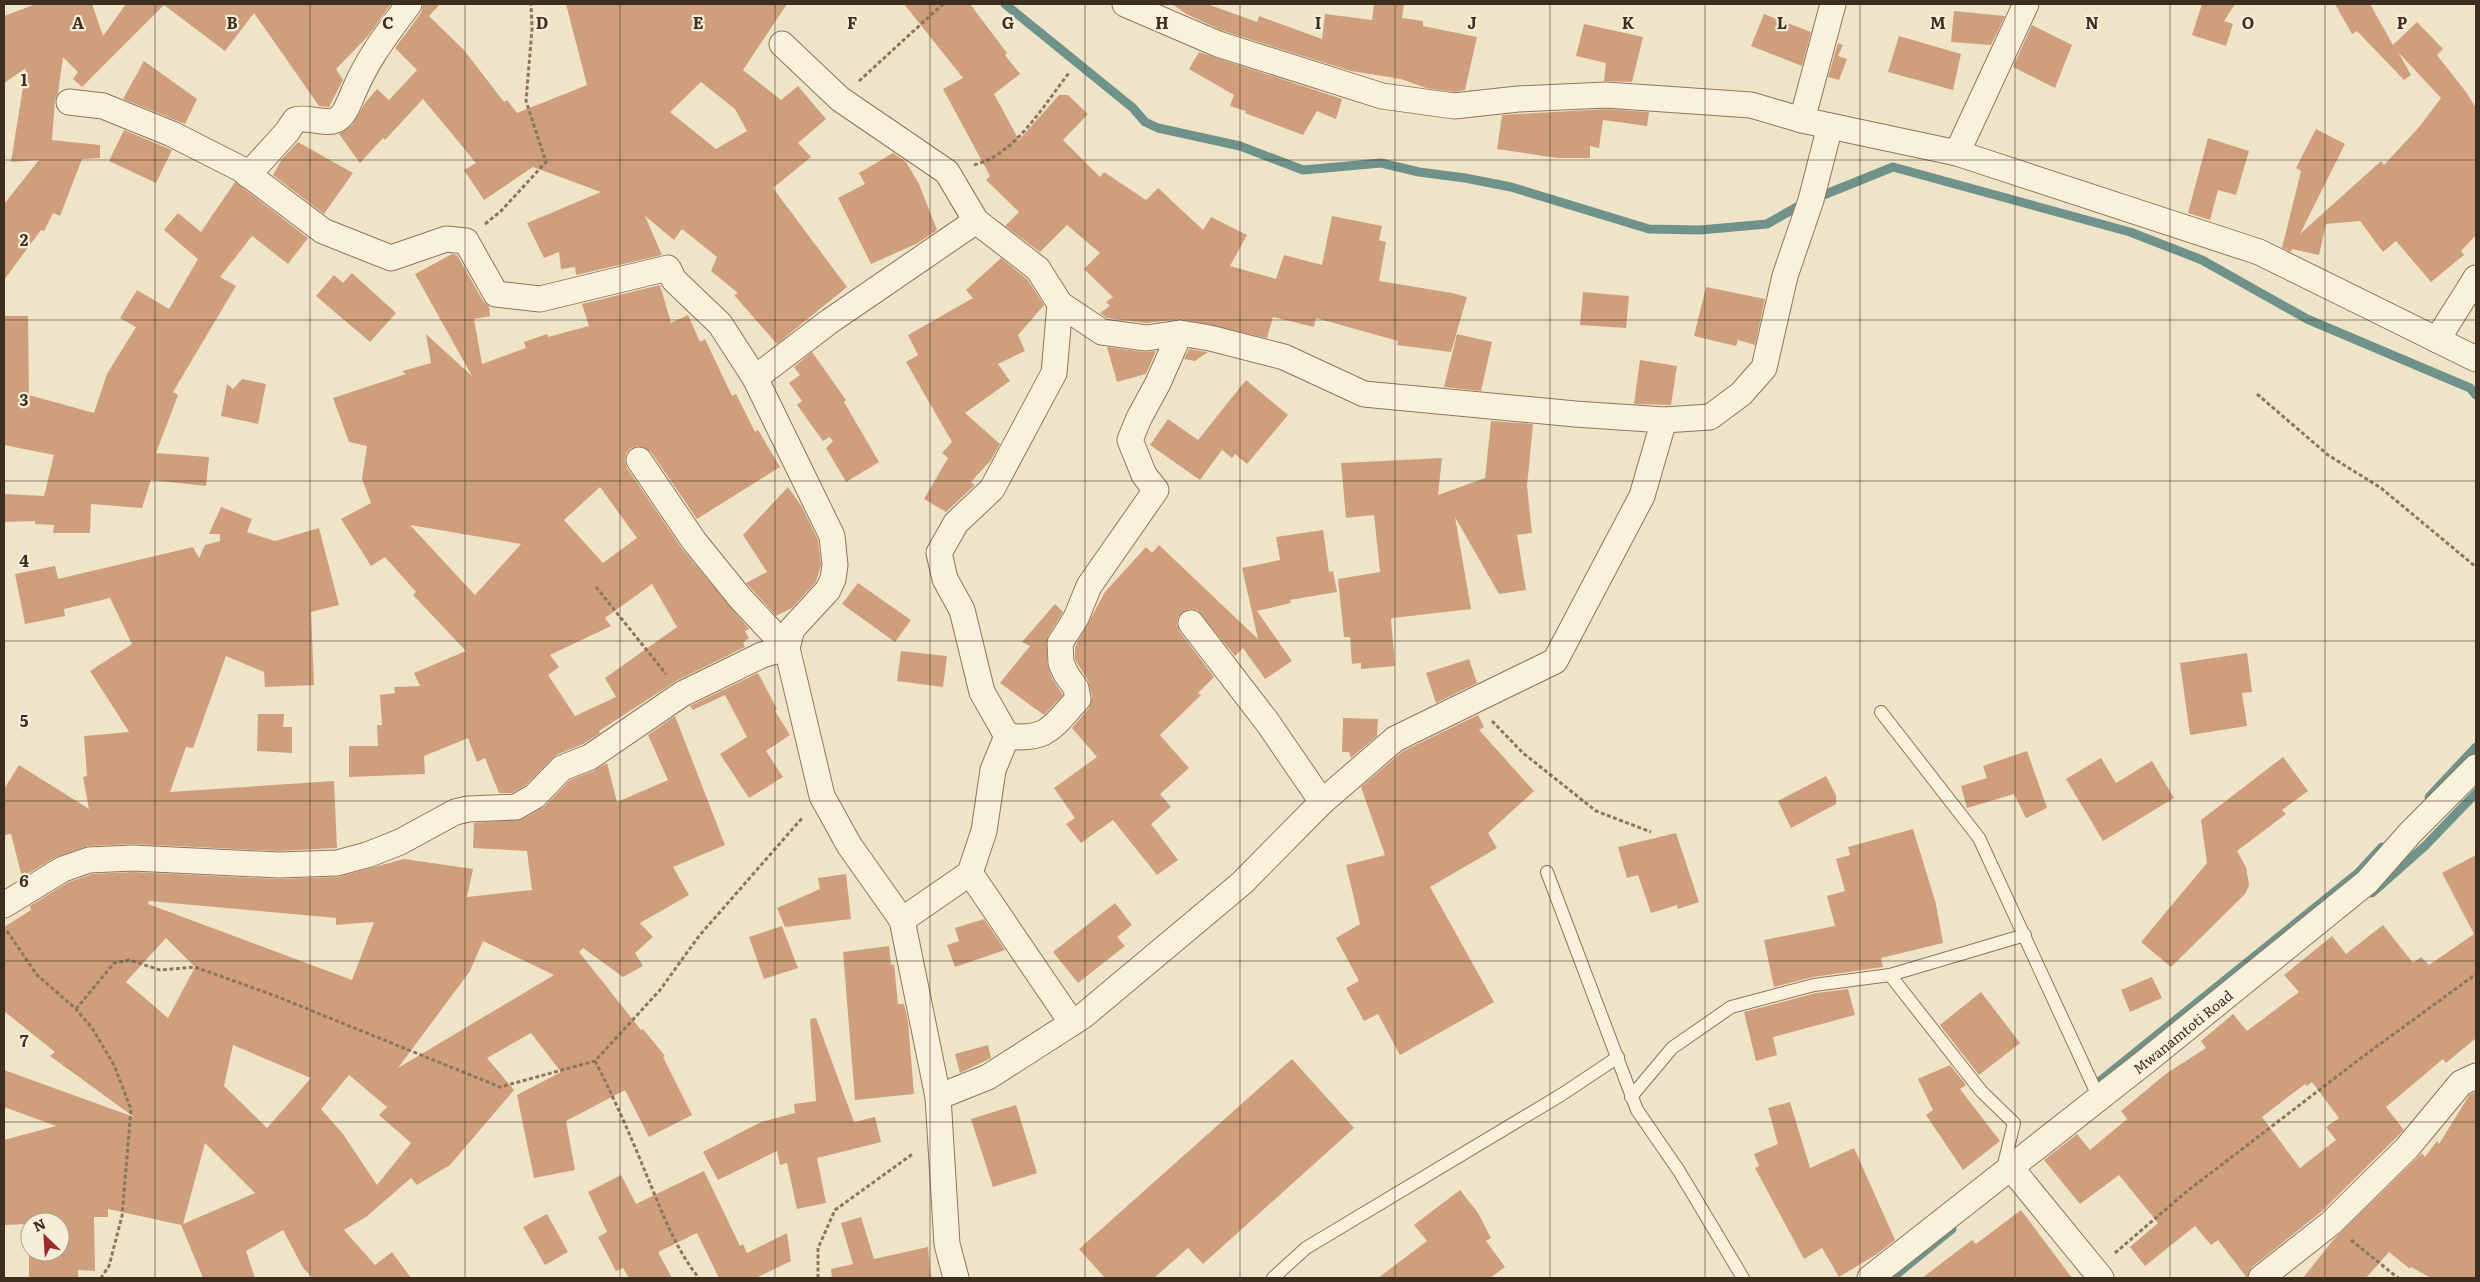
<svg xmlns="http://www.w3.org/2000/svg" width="2480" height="1282" viewBox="0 0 2480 1282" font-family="Literata,serif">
<rect width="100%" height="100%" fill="#f0e4c8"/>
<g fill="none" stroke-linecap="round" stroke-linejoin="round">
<g stroke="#6f938a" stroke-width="9">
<polyline points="1005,4 1133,108 1145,122 1158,128 1240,146 1303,170 1381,163 1419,172 1465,178 1511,187 1649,229 1700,230 1767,224 1804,203"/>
<polyline points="1816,198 1893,167 2130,232 2202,260 2307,319 2470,388 2476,395"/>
<polyline points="2429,797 2476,747"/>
<polyline points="2372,893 2425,846 2476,793"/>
<polyline points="2100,1081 2358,873 2382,847"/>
<polyline points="1892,1278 1952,1229"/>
</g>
</g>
<g fill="#cf9f7d" fill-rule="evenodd">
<polygon points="36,4 92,4 103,36 126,4 391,4 368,36 336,69 343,80 329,107 319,106 254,13 225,51 164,5 82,87 73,79 78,72 63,57 58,93 55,100 52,140 100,145 100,158 82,159 60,216 53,213 44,231 41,230 4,280 4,204 39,160 11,162 26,68 4,83 4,16"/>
<path d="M 423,4 L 440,4 L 429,16 L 464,50 L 504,102 L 507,100 L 517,113 L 587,85 L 566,4 L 787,4 L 743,70 L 781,100 L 798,86 L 826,119 L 798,143 L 811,157 L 773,188 L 847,287 L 777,344 L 734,295 L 738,293 L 711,271 L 717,257 L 682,229 L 674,240 L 645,216 L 662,255 L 576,275 L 575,267 L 561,269 L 559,252 L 544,258 L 527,223 L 601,192 L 533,167 L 484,200 L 464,170 L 476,163 L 423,99 L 385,140 L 383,138 L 360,163 L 339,134 L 352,125 L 365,103 L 377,89 L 389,100 L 417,70 L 395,48 L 421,13 ZM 701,82 L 735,109 L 747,131 L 716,149 L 670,112 Z"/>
<polygon points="904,4 970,4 1007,53 1005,55 1020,74 994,94 1019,140 1059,95 1068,95 1088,114 1063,140 1100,177 1104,172 1146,200 1158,188 1203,230 1211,217 1247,235 1230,266 1276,279 1284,255 1322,265 1332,216 1382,226 1379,240 1386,242 1379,281 1452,293 1467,297 1451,352 1397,345 1398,341 1316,318 1314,327 1273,317 1267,338 1182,319 1146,323 1107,318 1100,313 1110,306 1106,302 1113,297 1084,269 1100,253 1067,225 1040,252 1005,226 1019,212 986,180 990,176 943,89 963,78"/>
<polygon points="1172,4 1207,4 1257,22 1259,16 1322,39 1325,14 1372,20 1374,4 1404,4 1402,18 1423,21 1423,26 1477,37 1465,90 1454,92 1426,88 1401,79 1351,71 1223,31 1186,14"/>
<polygon points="2202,4 2235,4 2224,21 2233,24 2226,46 2192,35"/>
<polygon points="2335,4 2370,4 2393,45 2417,22 2443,49 2437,55 2466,92 2476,108 2476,235 2461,251 2464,255 2431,282 2396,241 2383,252 2360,221 2326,224 2319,255 2292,249 2291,252 2282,248 2301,171 2296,168 2316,129 2345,144 2300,234 2381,161 2384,165 2420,126 2441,98 2398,52 2411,75 2404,80 2357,31 2352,34"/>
<polygon points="1954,11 2005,16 1991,45 1951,42"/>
<polygon points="1764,14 1811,32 1802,66 1751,46"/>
<polygon points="1584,24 1643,37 1632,82 1604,81 1606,63 1576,56"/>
<polygon points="2032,25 2072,45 2055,88 2013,67"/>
<polygon points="1899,36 1961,54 1953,90 1888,72"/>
<polygon points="1838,43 1843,45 1838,56 1847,59 1839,80 1828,77"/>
<polygon points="1199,52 1342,99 1336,119 1317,111 1303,135 1245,113 1246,111 1230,106 1234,95 1189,69"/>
<polygon points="144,61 197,99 185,124 123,99"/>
<polygon points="1606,109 1649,112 1647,126 1603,120 1599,148 1590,146 1590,158 1557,158 1497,149 1502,115"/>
<polygon points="124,130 172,150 156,183 109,161"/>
<polygon points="2208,138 2249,151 2236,195 2218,190 2210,220 2188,213"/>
<polygon points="298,142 353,173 324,214 273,175 282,159"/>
<polygon points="893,153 906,162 919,184 937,230 918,243 871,264 838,198 865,184 859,173"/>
<polygon points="235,182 308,238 288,264 252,236 220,277 236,286 173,392 178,395 156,453 209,457 206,486 151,480 142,508 91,504 90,533 53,533 54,525 35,524 35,521 4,522 4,494 44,496 54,455 4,445 4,316 28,316 29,395 94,413 107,374 136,327 120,318 137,290 169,309 198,259 164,230 178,213 201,232"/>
<path d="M 452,254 L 457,255 L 483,301 L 489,306 L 490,316 L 474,319 L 482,364 L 526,348 L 524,342 L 547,334 L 548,337 L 589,326 L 582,304 L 660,285 L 671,323 L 688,315 L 700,342 L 705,339 L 732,396 L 736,394 L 755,432 L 758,430 L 780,467 L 697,519 L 651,452 L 638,446 L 631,448 L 626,453 L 625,461 L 627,468 L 683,550 L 749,629 L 745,631 L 749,638 L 743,643 L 745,647 L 676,681 L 599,731 L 600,733 L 583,744 L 556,755 L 526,785 L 512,793 L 499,793 L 485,758 L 477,762 L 468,738 L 424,756 L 425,774 L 349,777 L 349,746 L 378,746 L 377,725 L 382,725 L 380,695 L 395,693 L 394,687 L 420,686 L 414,673 L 466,651 L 413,595 L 416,592 L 385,557 L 371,566 L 341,519 L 371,503 L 362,479 L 367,446 L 349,442 L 333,398 L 406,374 L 402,371 L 431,363 L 426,334 L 472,376 L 415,274 ZM 600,487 L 637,538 L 603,563 L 564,520 ZM 410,525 L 521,544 L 475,595 ZM 652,584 L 677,627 L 605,678 L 616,697 L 575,716 L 548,675 L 559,667 L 550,655 L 611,626 L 605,618 Z"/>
<polygon points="1001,258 1027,279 1044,305 1018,335 1025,351 998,364 1010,381 965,413 1000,444 991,460 971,482 975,485 946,512 924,499 948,458 942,453 952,442 906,362 918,355 908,335 973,298 966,290"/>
<polygon points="352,273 396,313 370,342 316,296 334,275 343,283"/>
<polygon points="1706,287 1765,299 1755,345 1738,340 1736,346 1694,336"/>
<polygon points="1583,292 1629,296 1626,328 1580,325"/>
<polygon points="1457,334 1492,342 1481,391 1444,387"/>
<polygon points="1107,347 1144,352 1156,351 1146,374 1117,382"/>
<polygon points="1189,349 1207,352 1208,352 1195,361 1184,359"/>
<polygon points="812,352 846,400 844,402 879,462 846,482 826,448 833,441 829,437 823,441 797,405 802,401 789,383 800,375 794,367"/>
<polygon points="1640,360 1677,366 1671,405 1634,404"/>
<polygon points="242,379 266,384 258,424 221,416 227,384 233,389"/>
<polygon points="1246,380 1288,415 1247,464 1235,454 1232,458 1222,450 1200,480 1150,445 1168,419 1198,440"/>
<polygon points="1491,421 1533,424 1527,486 1532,533 1517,535 1526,590 1499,594 1455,517 1471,609 1393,618 1391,619 1395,666 1361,669 1361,663 1352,664 1350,637 1344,637 1338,579 1380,572 1374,515 1346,518 1341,463 1442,458 1438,495 1485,478"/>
<polygon points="788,487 802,507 818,540 821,565 816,582 792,608 776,616 746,583 767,572 743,535"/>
<polygon points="221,507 252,519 247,532 275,541 319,528 339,605 311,612 314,685 265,687 264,672 226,656 193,748 186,747 170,792 334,781 337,848 279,851 134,844 88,846 56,857 22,877 11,834 4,835 4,789 19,765 89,809 83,777 87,776 84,736 129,732 90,671 132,644 110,598 64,609 65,616 25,624 15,574 55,566 58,579 193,547 199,558 205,545 220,541 220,534 209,534"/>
<polygon points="1323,530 1329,572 1333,571 1337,592 1290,600 1291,603 1257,611 1292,661 1265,679 1243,648 1235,656 1197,610 1189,609 1178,617 1177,624 1180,632 1214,677 1198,693 1201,695 1160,735 1189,768 1160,794 1171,807 1151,824 1178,860 1157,875 1113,820 1081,843 1066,824 1075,818 1054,788 1097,757 1072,728 1089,708 1092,697 1088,680 1075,660 1075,647 1105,592 1146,547 1152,553 1159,545 1258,639 1242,568 1280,560 1276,537"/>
<polygon points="858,583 911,620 895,642 842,604"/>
<polygon points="1055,604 1063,612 1048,636 1047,664 1053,680 1063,695 1044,715 1000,683 1030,646 1022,642"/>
<polygon points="901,651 947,656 943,687 897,681"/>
<polygon points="2247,653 2252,692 2242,693 2247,726 2190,735 2180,663"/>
<polygon points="1469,659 1477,683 1436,703 1426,673"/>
<polygon points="758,673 777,709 775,711 790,735 766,751 783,777 749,798 720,754 747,737 725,695 693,710 690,706"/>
<polygon points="258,714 284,714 283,727 292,727 292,753 257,751"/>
<polygon points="1478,715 1484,727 1479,730 1534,791 1488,833 1497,848 1430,887 1494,1002 1400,1055 1378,1014 1364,1021 1346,988 1359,981 1336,938 1360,924 1346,865 1385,855 1361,787 1403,751"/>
<path d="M 675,716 L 725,845 L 673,867 L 689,895 L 640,923 L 653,937 L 635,953 L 643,966 L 623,977 L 583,948 L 579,952 L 641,1030 L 643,1029 L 665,1056 L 663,1057 L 692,1115 L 649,1137 L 625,1090 L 566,1121 L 575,1170 L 534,1178 L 517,1095 L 561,1072 L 531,1033 L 487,1058 L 514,1090 L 450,1165 L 417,1185 L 411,1178 L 366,1217 L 344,1230 L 375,1265 L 392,1252 L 411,1278 L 313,1278 L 303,1268 L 283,1230 L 246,1251 L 255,1278 L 203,1278 L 181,1225 L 108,1209 L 108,1217 L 94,1217 L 95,1271 L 78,1270 L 78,1278 L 29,1278 L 29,1224 L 4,1225 L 4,1140 L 56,1126 L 4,1107 L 4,1070 L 134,1117 L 50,1056 L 55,1052 L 4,1011 L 4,927 L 31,910 L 30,906 L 69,882 L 92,874 L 133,872 L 278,879 L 338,877 L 404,859 L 473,869 L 467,897 L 532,890 L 527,851 L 473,848 L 474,823 L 523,819 L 545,806 L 570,780 L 595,770 L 607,763 L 617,802 L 668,780 L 648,735 ZM 149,901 L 336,918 L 336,925 L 374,922 L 352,980 L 148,904 ZM 166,938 L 195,967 L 168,1018 L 126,982 ZM 483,941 L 554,975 L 398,1068 L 470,971 ZM 233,1045 L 311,1078 L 267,1128 L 224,1086 ZM 349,1075 L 387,1107 L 379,1115 L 411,1143 L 377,1185 L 343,1134 L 321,1109 ZM 205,1143 L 255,1193 L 183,1224 ZM 30,1222 L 60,1222 L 60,1252 L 30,1252 Z"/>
<polygon points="1343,718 1378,719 1377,736 1351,758 1349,752 1342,752"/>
<polygon points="2027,751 2047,808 2026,818 2014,794 1967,808 1961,786 1987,778 1983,766"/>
<polygon points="2283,757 2308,791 2282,810 2286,814 2237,851 2246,867 2248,878 2249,886 2245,894 2171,967 2141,942 2207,863 2201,820"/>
<polygon points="2101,758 2116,783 2152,761 2174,798 2103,841 2066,779"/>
<polygon points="1826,776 1836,795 1836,804 1791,828 1778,801"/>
<polygon points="1913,829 1936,904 1943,943 1881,958 1883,967 1813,977 1774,987 1764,940 1835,926 1827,896 1845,891 1836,859 1850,855 1848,847"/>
<polygon points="1676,833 1699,902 1678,909 1677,905 1651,913 1638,875 1627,878 1618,847"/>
<path d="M 2476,855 L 2476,1038 L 2446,1063 L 2443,1059 L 2386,1107 L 2404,1130 L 2321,1212 L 2252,1267 L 2247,1278 L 2218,1240 L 2211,1245 L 2195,1226 L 2145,1266 L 2130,1247 L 2158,1223 L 2119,1175 L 2080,1204 L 2044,1160 L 2077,1134 L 2090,1150 L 2127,1119 L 2121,1111 L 2167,1073 L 2206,1048 L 2201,1041 L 2233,1014 L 2247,1031 L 2299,992 L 2284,975 L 2332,936 L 2346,954 L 2383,925 L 2413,963 L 2421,957 L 2429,965 L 2474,934 L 2442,873 ZM 2312,1082 L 2339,1118 L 2326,1127 L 2336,1140 L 2300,1168 L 2262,1117 L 2305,1084 L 2307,1086 Z"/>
<polygon points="846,874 851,919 785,927 777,908 820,889 818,878"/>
<polygon points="1115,903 1132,925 1117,937 1125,946 1078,983 1053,952"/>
<polygon points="984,919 1005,950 955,967 947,945 959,941 955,928"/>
<polygon points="782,926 798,968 764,979 749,937"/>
<polygon points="889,946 891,965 894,964 898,1004 904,1004 908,1021 914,1094 855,1100 843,952"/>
<polygon points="2152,977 2162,998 2130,1012 2121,990"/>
<polygon points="1848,989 1855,1015 1773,1037 1777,1055 1756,1061 1744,1012 1816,993"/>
<polygon points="1981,992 2020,1043 1979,1075 1940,1025"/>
<polygon points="816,1018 854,1122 875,1117 881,1142 817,1158 826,1203 797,1209 787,1163 780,1165 777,1151 718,1180 703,1152 761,1122 795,1113 794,1104 816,1101 810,1019"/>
<polygon points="988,1045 991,1058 960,1073 955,1054"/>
<polygon points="1292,1059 1354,1128 1203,1264 1188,1248 1154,1278 1105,1278 1079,1249"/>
<polygon points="1950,1065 1966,1085 1960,1089 2000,1141 1963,1170 1926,1115 1933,1110 1918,1079"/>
<polygon points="2476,1092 2476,1278 2431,1278 2411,1267 2410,1269 2389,1252 2366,1278 2303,1278 2333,1240 2422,1153 2425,1157 2437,1141 2439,1144 2470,1094"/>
<polygon points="1790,1102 1810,1168 1854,1148 1895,1240 1877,1254 1839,1277 1822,1248 1804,1259 1755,1168 1759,1166 1754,1154 1778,1144 1768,1108"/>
<polygon points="1016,1105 1037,1173 993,1187 971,1119"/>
<polygon points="704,1171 740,1246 743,1244 747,1253 787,1233 791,1261 756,1278 719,1278 697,1233 658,1252 672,1278 629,1278 623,1268 616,1271 598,1237 607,1232 588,1192 621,1175 636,1204"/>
<polygon points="1460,1190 1478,1213 1491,1238 1486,1241 1505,1267 1490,1278 1378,1278 1427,1241 1414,1225"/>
<polygon points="2021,1210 2072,1278 1922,1278 1972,1240 1976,1244"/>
<polygon points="547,1214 568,1252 545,1265 523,1227"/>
<polygon points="861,1217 874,1259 928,1247 931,1278 832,1278 831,1269 853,1264 841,1223"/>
</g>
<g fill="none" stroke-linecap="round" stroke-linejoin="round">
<g stroke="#8d765c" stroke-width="14">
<g id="lane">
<polyline points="1881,712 1979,838 2099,1098"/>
<polyline points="1547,872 1637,1110 1679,1171 1743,1278"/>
<polyline points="1890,975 1981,1091 2014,1123 2005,1160 2011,1168"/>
<polyline points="1631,1097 1672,1048 1731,1007 1814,985 1890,975 2025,935"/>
<polyline points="1273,1278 1306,1248 1561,1095 1618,1057"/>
</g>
</g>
<g stroke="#8d765c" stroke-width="27">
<g id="street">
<polyline points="1125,4 1218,44 1382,96 1454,106 1518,99 1606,95 1751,105 1802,120 1957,153 2259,252 2476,359"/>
<polyline points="782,44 840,99 947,172 976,221 1038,269 1060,304 1054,373 992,489 956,523 939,553 945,579 962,610 982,692 1007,736"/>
<polyline points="1802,120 1833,4"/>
<polyline points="1957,153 2026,4"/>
<path d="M 248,175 L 287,132 L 295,120 C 308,116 324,125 336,120 C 345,116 350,100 354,91 C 369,56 387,34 409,4"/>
<polyline points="1060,304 1102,332 1146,338 1180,333 1210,338 1284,357 1364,394 1575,414 1664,420 1710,417 1741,394 1764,368 1785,276 1811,200 1830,126"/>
<polyline points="2437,340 2476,278"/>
<polyline points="755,378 830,321 976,221"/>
<polyline points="639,460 694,541 741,599 787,648 822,796 849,845 902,920 938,1097 947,1244 956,1278"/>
<polyline points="1191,623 1268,723 1322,802"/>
<polyline points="970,873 1072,1023"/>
<polyline points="4,905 63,869 89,860 133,858 279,865 337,863 367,855 400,842 455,812 468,809 516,807 535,796 562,768 590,757 682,694 762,655 787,648 792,629 828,590 833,579 835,565 832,536 755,378 720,324 674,280 668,268 540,299 496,294 466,241 446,239 391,258 323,231 241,169 172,134 103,106 69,102"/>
<path d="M 902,920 L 970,873 L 984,831 L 993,770 L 1007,736 C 1048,741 1052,727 1078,699 L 1076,688 L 1066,674 L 1061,663 L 1060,643 L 1076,618 L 1089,586 L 1156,490 L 1144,475 L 1130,440 L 1139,418 L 1158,383 L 1180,333"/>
<polyline points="938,1097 988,1077 1083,1016 1242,883 1322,802 1395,739 1555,661 1642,496 1664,420"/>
<polyline points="2011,1168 2101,1278"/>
<path id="s1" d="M 1870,1278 L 2145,1062 L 2367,882 L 2411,832 L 2476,767"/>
<polyline points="2261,1278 2331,1223 2407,1148 2461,1083 2476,1076"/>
</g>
</g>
<g stroke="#8d765c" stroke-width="3" stroke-dasharray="4 2.5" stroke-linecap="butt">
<polyline points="859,81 943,4"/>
<path d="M 974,165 C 1016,154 1043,106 1069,73"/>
<polyline points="485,224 501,211 546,162 526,101 532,29 531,4"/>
<polyline points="2257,394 2328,455 2381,488 2476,567"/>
<polyline points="596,587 666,674"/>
<polyline points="1492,721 1523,753 1596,811 1651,832"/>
<polyline points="7,931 37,975 76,1009 92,1028 114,1065 131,1109 122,1216 109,1266 101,1278"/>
<polyline points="76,1009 114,963 129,960 160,970 195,967 273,995 500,1087 595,1061 660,990 699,936 803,817"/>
<path d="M 595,1061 C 613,1096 629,1132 644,1169 C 660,1206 673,1246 699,1278"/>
<polyline points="2351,1240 2398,1278"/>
<polyline points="2115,1253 2186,1192 2361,1058 2476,974"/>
<polyline points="818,1278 818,1248 835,1210 914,1153"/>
</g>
<use href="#lane" stroke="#faf1dc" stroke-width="12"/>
<use href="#street" stroke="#faf1dc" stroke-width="25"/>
</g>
<path fill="none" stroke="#3d2e20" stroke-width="1" stroke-opacity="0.55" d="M 155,4 L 155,1278M 310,4 L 310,1278M 465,4 L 465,1278M 620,4 L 620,1278M 775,4 L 775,1278M 930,4 L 930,1278M 1085,4 L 1085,1278M 1240,4 L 1240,1278M 1395,4 L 1395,1278M 1550,4 L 1550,1278M 1705,4 L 1705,1278M 1860,4 L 1860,1278M 2015,4 L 2015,1278M 2170,4 L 2170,1278M 2325,4 L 2325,1278M 4,160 L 2476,160M 4,320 L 2476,320M 4,481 L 2476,481M 4,641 L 2476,641M 4,801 L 2476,801M 4,961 L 2476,961M 4,1122 L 2476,1122"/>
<g text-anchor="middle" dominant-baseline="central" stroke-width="4.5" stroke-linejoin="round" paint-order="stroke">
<g font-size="14" fill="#3d2e20" stroke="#f7eed8">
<text stroke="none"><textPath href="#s1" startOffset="398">Mwanamtoti Road</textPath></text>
</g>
</g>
<g font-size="16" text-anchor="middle" font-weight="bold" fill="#3d2e20" stroke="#f7eed8" stroke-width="4.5" stroke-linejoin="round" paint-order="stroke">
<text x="78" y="29">A</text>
<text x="232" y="29">B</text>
<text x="388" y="29">C</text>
<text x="542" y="29">D</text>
<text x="698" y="29">E</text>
<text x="852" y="29">F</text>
<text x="1008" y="29">G</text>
<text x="1162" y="29">H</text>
<text x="1318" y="29">I</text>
<text x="1472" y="29">J</text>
<text x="1628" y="29">K</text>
<text x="1782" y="29">L</text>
<text x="1938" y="29">M</text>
<text x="2092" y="29">N</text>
<text x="2248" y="29">O</text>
<text x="2402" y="29">P</text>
<text x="24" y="86">1</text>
<text x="24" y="246">2</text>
<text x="24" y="406">3</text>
<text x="24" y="567">4</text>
<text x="24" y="727">5</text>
<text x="24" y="887">6</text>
<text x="24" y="1047">7</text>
</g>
<rect width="2480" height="1282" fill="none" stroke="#3d2e20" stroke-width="10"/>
<g transform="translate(45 1237) rotate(335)"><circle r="24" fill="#f7eed8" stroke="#ada18e"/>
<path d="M0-4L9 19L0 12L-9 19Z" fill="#9e2a2b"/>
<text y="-8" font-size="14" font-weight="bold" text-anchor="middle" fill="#3d2e20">N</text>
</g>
</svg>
